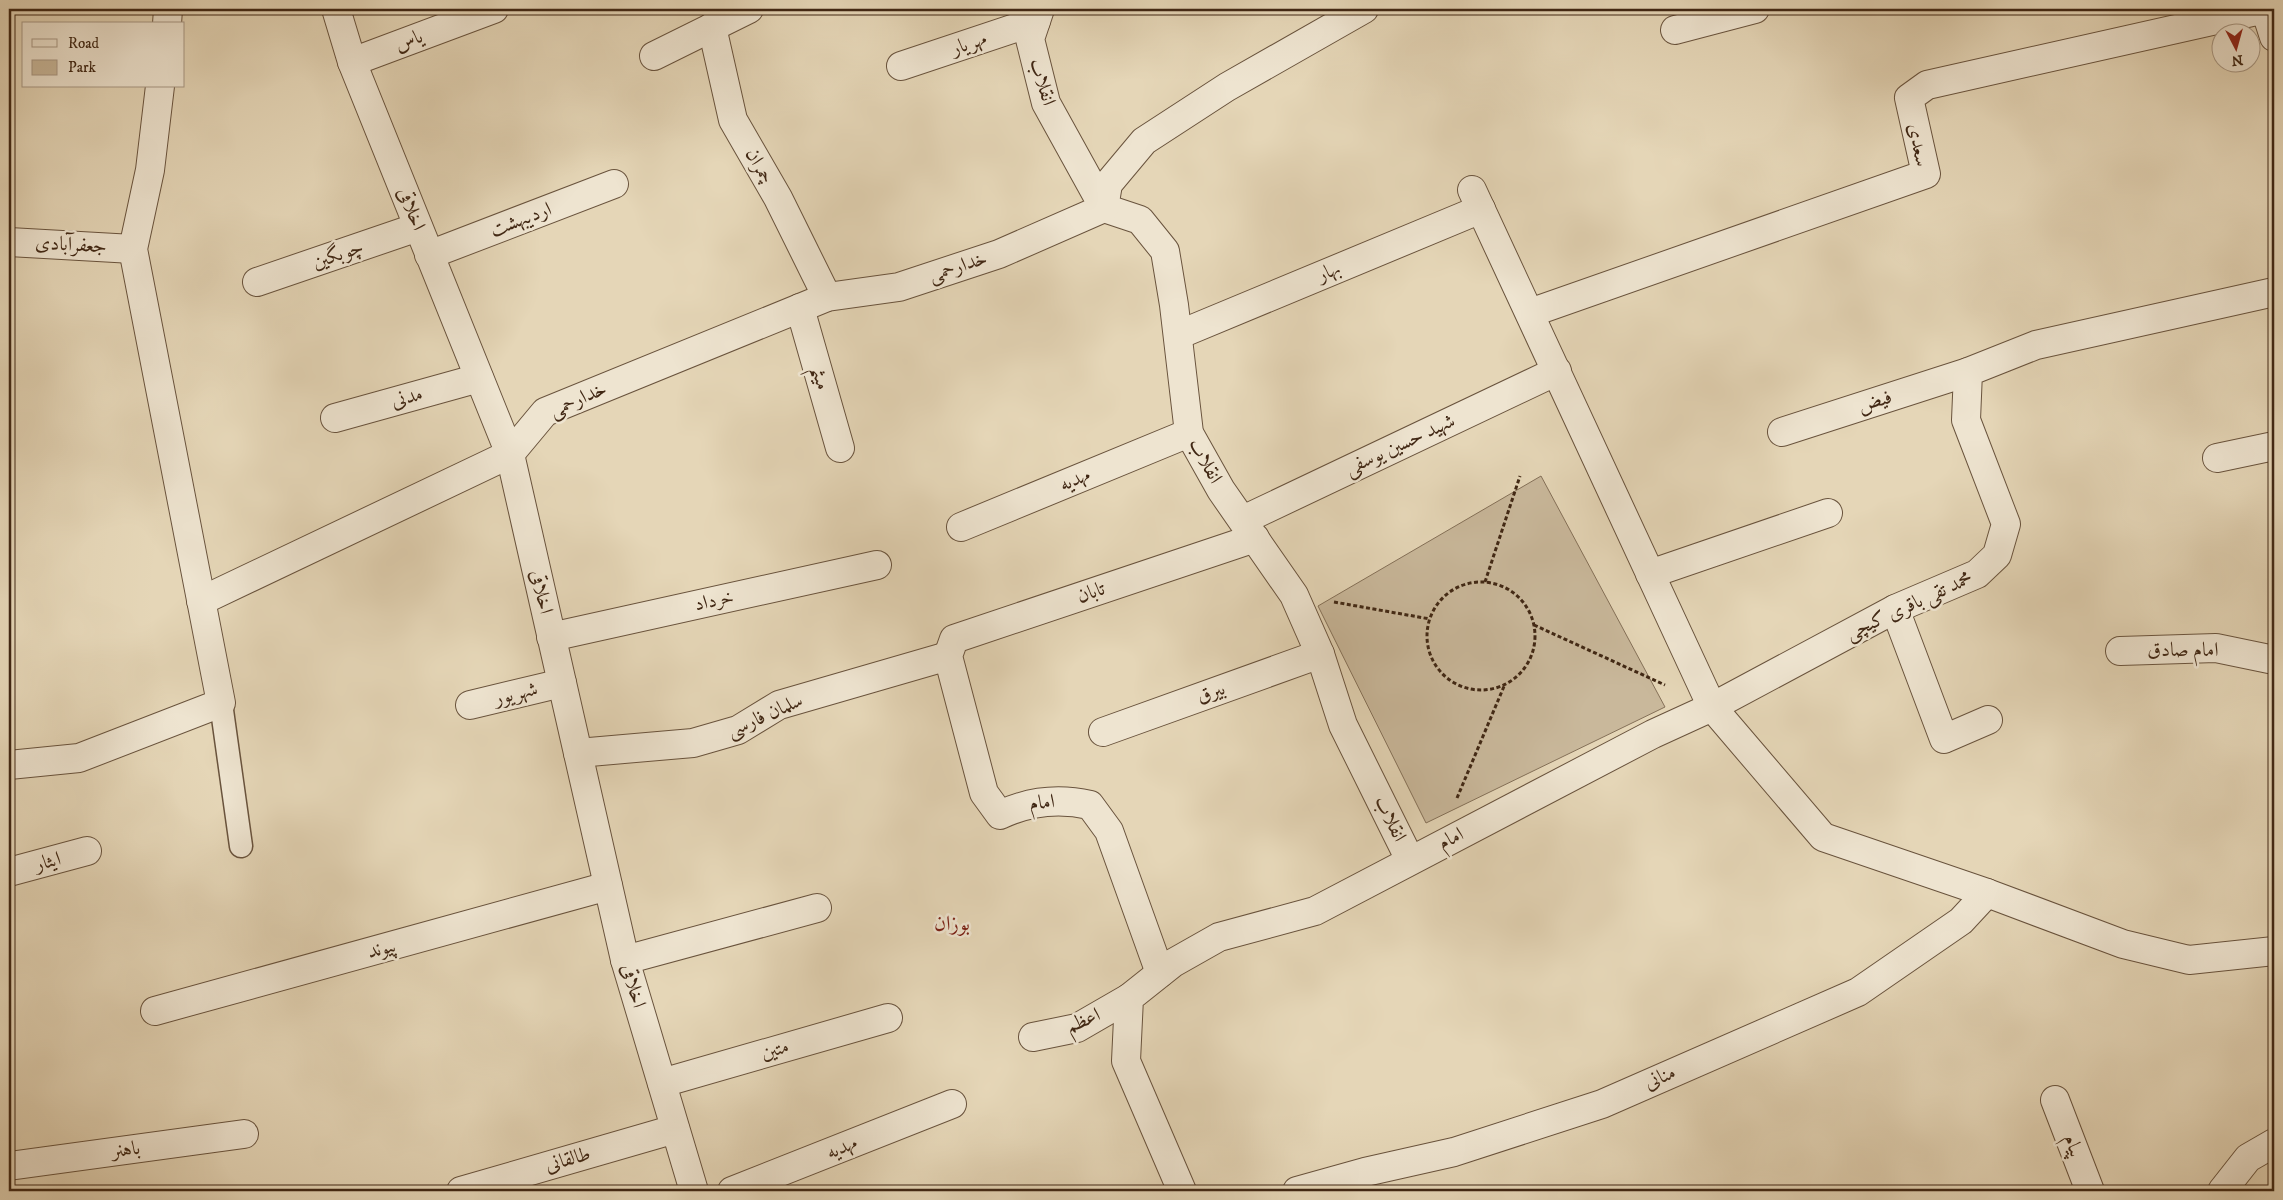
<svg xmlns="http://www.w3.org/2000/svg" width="2283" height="1200" viewBox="0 0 2283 1200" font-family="'IM FELL DW Pica',Amiri,serif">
<rect width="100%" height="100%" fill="#e5d6b7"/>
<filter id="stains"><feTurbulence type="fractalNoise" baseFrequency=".004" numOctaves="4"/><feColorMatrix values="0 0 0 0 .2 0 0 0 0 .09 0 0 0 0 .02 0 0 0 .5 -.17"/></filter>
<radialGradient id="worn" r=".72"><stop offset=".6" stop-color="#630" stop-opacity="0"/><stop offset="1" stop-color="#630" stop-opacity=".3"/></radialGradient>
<polygon fill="#c9b89b" stroke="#847058" points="1541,476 1665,707 1426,823 1318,606"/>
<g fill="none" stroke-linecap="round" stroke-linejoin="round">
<g stroke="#69533d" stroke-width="25">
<polyline id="service" points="221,703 241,846"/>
</g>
<g stroke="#69533d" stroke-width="30">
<g id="minor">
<polyline points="336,9 352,62 510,454 625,960 694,1191"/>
<polyline points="1040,9 1030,39 1046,103 1104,208 1140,220 1165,251 1174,305 1189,433 1221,490 1294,595 1320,654 1343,725 1410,860"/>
<polyline points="167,24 168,9"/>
<polyline points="712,27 733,120 778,198 827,297"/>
<polyline points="1675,30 1755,9"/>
<polyline points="654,56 749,9"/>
<polyline points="352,62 494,9"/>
<polyline points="901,66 1036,21"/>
<polyline points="1472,190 1712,707 1823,837 1987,893 2123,944 2189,960 2274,951"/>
<polyline points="9,242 133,249"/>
<polyline points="429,255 614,184"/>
<polyline points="257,282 418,227"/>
<polyline points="800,308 840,448"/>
<polyline points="1530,313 1926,174 1909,98 1927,85 2265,9 2274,37"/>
<polyline points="1178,335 1481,209"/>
<polyline points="335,418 479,378"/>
<polyline points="1782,432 1968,372"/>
<polyline points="2217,458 2274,446"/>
<polyline points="1243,520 1557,371"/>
<polyline points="961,527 1189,433"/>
<polyline points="1650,574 1828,513"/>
<polyline points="201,601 510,454 545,412 827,297 899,287 999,254 1104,208 1108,184 1144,141 1227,87 1364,9"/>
<polyline points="1895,609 1944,739 1988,720"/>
<polyline points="551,637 877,565"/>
<polyline points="2120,651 2216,648 2274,660"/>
<polyline points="470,705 562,683"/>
<polyline points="1103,732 1320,654"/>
<polyline points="578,753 693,743 738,730 779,705 948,656"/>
<polyline points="9,765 79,758 221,703 133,249 150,170 160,86"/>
<polyline points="9,872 87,851"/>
<polyline points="625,960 817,908"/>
<path d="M 1160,973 L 1109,831 L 1090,805 C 1059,798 1029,801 1000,815 L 984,793 L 948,656 L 954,639 L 1255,538"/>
<polyline points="155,1011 608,886"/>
<polyline points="1033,1037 1077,1028 1129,998"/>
<polyline points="662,1083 888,1018"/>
<polyline points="2055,1100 2090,1191"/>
<polyline points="9,1166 244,1134"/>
<polyline points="461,1191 675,1129"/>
<polyline points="732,1191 952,1104"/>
<polyline points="1182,1191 1126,1061 1129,998 1173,963 1219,937 1315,911 1653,734 1712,707 1895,609 1977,574 1997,555 2006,524 1966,420 1968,372 2036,345 2274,292"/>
<polyline points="1297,1191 1365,1172 1454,1152 1602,1104 1858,992 1961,921 1987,893"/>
<polyline points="2222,1191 2248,1158 2274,1143"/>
</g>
</g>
<g stroke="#402714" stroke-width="3" stroke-dasharray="4 2.5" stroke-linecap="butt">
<polyline points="1485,582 1520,476"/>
<circle cx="1481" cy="636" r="54"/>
<polyline points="1334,602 1430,619"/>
<polyline points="1534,625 1665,685"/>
<polyline points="1457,798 1505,684"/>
</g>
<use href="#service" stroke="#eee4d0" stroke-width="22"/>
<use href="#minor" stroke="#eee4d0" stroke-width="28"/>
</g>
<g text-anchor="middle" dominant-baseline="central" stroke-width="5" stroke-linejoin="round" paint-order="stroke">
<g font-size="20" fill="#402714" stroke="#eee4d0">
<text transform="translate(409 41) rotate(-21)">یاس</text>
<text transform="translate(969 44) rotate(-19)">مهریار</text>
<text transform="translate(1042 82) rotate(73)">انقلاب</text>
<text transform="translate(1918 145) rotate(80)">سعدی</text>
<text transform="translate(759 166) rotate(61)">چمران</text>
<text transform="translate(411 209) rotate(68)">اخلاقی</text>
<text transform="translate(521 220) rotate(-21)">اردیبهشت</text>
<text transform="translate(71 245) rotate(3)">جعفرآبادی</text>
<text transform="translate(338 255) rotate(-19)">چوبگین</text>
<text transform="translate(958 267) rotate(-18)">خدارحمی</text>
<text transform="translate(1329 272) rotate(-23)">بهار</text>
<text transform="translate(820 378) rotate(74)">میثم</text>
<text transform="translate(407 398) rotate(-16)">مدنی</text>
<text transform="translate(578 400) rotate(-24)">خدارحمی</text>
<text transform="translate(1875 402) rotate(-18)">فیض</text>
<text transform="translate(1400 445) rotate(-25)">شهید حسین یوسفی</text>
<text transform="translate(1205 461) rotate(61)">انقلاب</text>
<text transform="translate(1075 480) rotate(-23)">مهدیه</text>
<text transform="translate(541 592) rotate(77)">اخلاقی</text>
<text transform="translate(1091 593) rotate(-19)">تابان</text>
<text transform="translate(714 601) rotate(-12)">خرداد</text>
<text transform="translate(1909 606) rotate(-25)">محمد تقی باقری کیچی</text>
<text x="2183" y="650">امام صادق</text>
<text transform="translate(1211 693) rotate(-20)">بیرق</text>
<text transform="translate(516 694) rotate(-14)">شهریور</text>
<text transform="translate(765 716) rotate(-24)">سلمان فارسی</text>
<text transform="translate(1042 803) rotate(-6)">امام</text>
<text transform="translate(1390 819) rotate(64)">انقلاب</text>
<text transform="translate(1451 839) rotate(-27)">امام</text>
<text transform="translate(48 862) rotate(-15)">ایثار</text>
<text transform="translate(382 949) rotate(-15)">پیوند</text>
<text transform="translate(633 986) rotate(74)">اخلاقی</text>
<text transform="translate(1083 1021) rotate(-23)">اعظم</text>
<text transform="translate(775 1050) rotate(-16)">متین</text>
<text transform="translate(1660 1078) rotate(-24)">منانی</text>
<text transform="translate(2073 1146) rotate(69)">پیام</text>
<text transform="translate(842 1148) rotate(-22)">مهدیه</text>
<text transform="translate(126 1150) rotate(-8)">باهنر</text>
<text transform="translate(568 1160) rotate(-16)">طالقانی</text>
</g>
<g font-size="21" fill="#7a1f14" stroke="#eee4d0">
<text x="952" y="924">بوزان</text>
</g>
</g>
<rect width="2283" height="1200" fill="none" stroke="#e5d6b7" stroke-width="30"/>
<rect x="10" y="10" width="2263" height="1180" fill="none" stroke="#402714" stroke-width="2.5"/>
<rect x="15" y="15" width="2253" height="1170" fill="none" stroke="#402714"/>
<rect x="22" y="22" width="162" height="65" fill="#eee4d0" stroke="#a89885"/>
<rect x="32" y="39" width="25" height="8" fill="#eee4d0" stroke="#a89885"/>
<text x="68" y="48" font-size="15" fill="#402714">Road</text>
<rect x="32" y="60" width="25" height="15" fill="#c9b89b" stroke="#a89885"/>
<text x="68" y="72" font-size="15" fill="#402714">Park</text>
<g transform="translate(2236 48) rotate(174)"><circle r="24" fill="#eee4d0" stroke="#a89885"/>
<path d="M0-4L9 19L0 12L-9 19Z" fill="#8f2418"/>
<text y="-8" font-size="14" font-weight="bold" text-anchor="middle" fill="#402714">N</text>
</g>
<rect width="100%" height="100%" filter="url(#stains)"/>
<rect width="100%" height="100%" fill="url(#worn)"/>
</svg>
